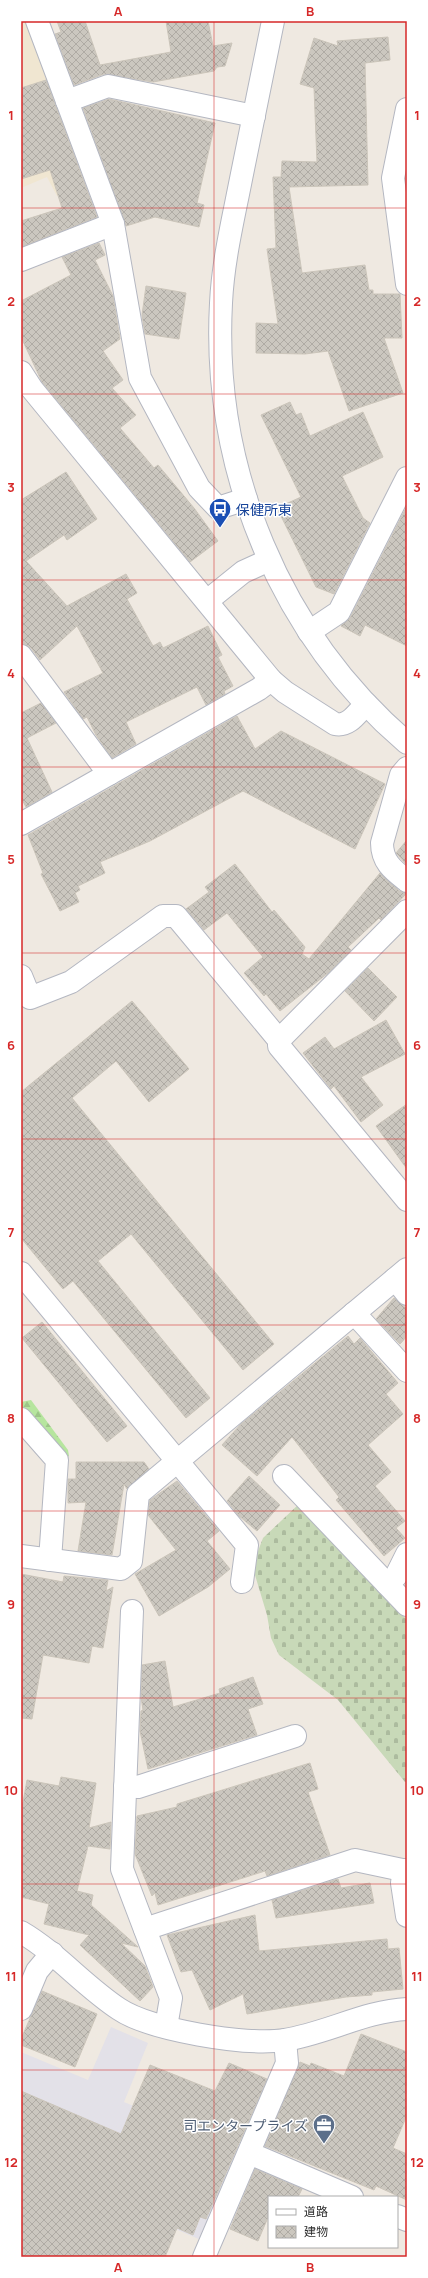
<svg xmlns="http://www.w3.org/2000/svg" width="428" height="2278" viewBox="0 0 428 2278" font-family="Manrope,'Noto Sans JP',sans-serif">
<defs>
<pattern id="forest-firs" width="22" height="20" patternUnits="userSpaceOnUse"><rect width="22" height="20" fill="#b6e59e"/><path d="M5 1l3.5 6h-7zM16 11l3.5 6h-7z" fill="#9dc588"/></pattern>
<pattern id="cemetery-stones" width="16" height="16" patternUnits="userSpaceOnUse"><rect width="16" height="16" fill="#c8d9b8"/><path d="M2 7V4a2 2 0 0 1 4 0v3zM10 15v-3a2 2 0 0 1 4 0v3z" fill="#acbb9e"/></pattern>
<pattern id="building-cross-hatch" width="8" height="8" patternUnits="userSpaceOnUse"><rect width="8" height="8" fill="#cbc7bf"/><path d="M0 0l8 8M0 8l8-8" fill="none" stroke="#afaba4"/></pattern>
</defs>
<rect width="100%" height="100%" fill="#efe9e1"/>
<polygon fill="#e3e1e8" points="111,2027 148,2043 124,2102 240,2151 201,2240 21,2163 21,2052 88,2080"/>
<polygon fill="#f0e6d1" points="21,21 29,21 91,184 57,196 47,177 21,188"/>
<polygon fill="url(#forest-firs)" points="31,1400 68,1450 69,1456 54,1463 47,1464 39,1457 21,1427 21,1402"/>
<polygon fill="url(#cemetery-stones)" points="299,1504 407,1620 407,1781 405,1782 338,1700 279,1655 271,1638 267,1615 255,1575 255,1559 263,1538"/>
<g fill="url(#building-cross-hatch)" stroke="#cbc5ba">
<polygon points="57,21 85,21 100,65 171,52 166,21 208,21 213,46 232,43 225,66 217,67 214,71 153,82 104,74 74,85 55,34 61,32"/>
<polygon points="388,37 390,60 365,63 368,185 289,187 302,273 365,265 369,290 373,290 373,294 400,294 402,338 384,338 403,393 349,411 328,351 305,354 256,353 256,323 278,324 267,249 276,248 273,177 281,177 282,161 317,162 314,88 300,84 314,38 338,46 337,41"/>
<polygon points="46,80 97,217 21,247 21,221 62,208 50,170 21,179 21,88"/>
<polygon points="109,99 215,123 197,203 204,205 199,227 155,217 126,226 83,108"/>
<polygon points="99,243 105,255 95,260 113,296 120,339 103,351 123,380 112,388 136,415 120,428 154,468 158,465 194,508 218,541 190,562 42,382 21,337 21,301 71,275 62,257"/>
<polygon points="146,286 186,293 179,339 145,334 142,315"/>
<polygon points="290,402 296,415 301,413 310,436 363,412 383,457 342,476 363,518 370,523 334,594 316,587 277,508 301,497 261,415"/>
<polygon points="66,472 97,519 67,540 64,535 26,561 67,606 126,574 137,593 127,599 153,646 160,642 163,648 208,626 222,655 218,657 233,686 224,691 225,694 206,705 197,687 126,722 136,744 112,758 96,735 87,717 83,719 64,692 103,673 77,626 40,660 31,648 21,644 21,500"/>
<polygon points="407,506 407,646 365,625 360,636 341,626 350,618"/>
<polygon points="41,703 56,723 27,738 52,792 26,807 21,798 21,713"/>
<polygon points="237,716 255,749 281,731 385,784 355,849 243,791 150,841 100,862 105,873 78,886 80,890 75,893 79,902 60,911 41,874 43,873 28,835"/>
<polygon points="407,840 407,865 396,853"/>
<polygon points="235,864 272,912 274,910 305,947 302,954 309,959 380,873 399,891 407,893 381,920 379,918 348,947 351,950 328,973 280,1011 266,994 264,996 244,973 263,957 227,913 204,930 186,909 209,892 205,887"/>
<polygon points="368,968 397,997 374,1021 345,991"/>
<polygon points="132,1001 189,1069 149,1102 116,1061 72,1098 274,1344 243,1370 131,1234 98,1261 210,1398 186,1418 73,1281 63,1289 21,1238 21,1092"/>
<polygon points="386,1020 405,1054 361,1077 383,1105 361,1122 334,1086 331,1089 303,1053 325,1037 334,1049"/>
<polygon points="407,1104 407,1169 376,1126"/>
<polygon points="394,1298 407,1309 407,1336 400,1344 376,1319"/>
<polygon points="42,1322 127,1426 107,1442 22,1338"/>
<polygon points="348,1336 354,1344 360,1338 398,1383 386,1394 403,1414 368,1445 391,1472 375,1486 405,1521 396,1528 405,1538 384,1556 336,1500 339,1497 292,1437 257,1476 222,1445 241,1424"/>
<polygon points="76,1462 144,1462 149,1469 127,1489 124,1484 112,1555 78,1551 86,1502 68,1503 68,1479 76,1479"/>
<polygon points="249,1476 280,1505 257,1531 239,1516 227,1501"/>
<polygon points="177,1481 219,1531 207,1541 230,1569 208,1587 159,1616 135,1574 176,1550 148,1515 150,1500"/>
<polygon points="21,1574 63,1582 64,1576 108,1580 106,1591 113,1587 103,1648 92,1646 89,1663 43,1655 32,1719 21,1718"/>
<polygon points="165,1661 173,1707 220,1693 219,1689 253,1677 263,1704 248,1709 257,1735 148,1769 140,1731 141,1711 143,1710 141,1697 142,1665"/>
<polygon points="310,1763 318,1789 308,1792 330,1855 267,1876 265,1871 158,1905 155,1893 152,1896 135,1854 137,1816 177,1807 177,1804"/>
<polygon points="61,1777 96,1783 89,1828 111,1822 110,1849 88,1846 77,1891 93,1895 91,1905 138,1947 121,1943 145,1966 153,1987 140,2001 80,1945 89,1935 44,1924 49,1904 21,1897 21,1813 27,1780 59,1786"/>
<polygon points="338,1879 341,1888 370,1883 374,1903 276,1918 272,1900"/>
<polygon points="255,1915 259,1951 387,1939 388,1949 399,1948 403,1989 372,1992 372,1995 346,1997 247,2014 243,1994 210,2010 192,1970 181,1972 167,1935"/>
<polygon points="42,1991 97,2014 75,2067 21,2045 21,2039"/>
<polygon points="361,2034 407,2052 407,2115 393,2148 407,2154 407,2200 376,2186 374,2190 265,2146 300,2062 310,2066 311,2063 344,2076"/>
<polygon points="229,2063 267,2079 206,2219 200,2217 193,2235 177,2228 165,2257 21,2257 21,2091 121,2134 150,2065 215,2091"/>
<polygon points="255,2169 302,2189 298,2197 269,2197 269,2215 258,2241 230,2229"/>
</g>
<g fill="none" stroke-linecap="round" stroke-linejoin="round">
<g stroke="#b4b7c1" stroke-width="24">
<g id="minor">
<polyline points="37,21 113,224 140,378 199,488 218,508 246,499"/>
<path d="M 273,21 C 262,74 252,126 241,179 C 233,220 223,261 221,303 C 212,470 280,634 407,743"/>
<polyline points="67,101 108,86 254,116"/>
<polyline points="407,109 393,178 407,284"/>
<polyline points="21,260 113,224"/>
<path d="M 21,372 L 32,389 L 271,680 L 285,692 L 335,724 C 349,727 357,713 366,704"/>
<polyline points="207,601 243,572 269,560"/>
<polyline points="309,632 339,612 407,478"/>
<polyline points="21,656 109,774 259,689 271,680"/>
<path d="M 407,768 L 401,775 L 382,843 C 382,862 393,870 407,881"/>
<polyline points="21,824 109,774"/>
<polyline points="21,976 30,998 71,982 163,916 176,916 279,1040 279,1046 407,1200"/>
<polyline points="279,1040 407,911"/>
<polyline points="21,1273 247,1545 242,1582"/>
<polyline points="395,1279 407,1294"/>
<polyline points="354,1313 407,1371"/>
<polyline points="21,1419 57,1460 50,1560"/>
<polyline points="284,1476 407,1605"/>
<polyline points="21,1556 121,1569 131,1561 138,1494 407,1269"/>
<polyline points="387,1584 396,1576 407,1554"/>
<polyline points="132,1611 122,1869 171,1998 166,2027"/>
<polyline points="125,1786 138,1787 295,1736"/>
<polyline points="404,1870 402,1883 407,1916"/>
<polyline points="145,1929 355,1860 407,1871"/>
<path d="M 21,1932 C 57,1953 84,1986 119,2009 C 150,2030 246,2046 284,2040 C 325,2034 365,2011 407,2009"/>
<polyline points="21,2009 37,1971 52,1953"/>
<polyline points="249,2153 352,2197"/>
<polyline points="397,2216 407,2220"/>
<polyline points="204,2257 287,2063 285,2040"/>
</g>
</g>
<use href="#minor" stroke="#fff" stroke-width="22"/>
</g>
<path fill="none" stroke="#d62828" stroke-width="1" stroke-opacity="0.55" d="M 214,21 L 214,2257M 21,208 L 407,208M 21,394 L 407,394M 21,580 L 407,580M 21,767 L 407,767M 21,953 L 407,953M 21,1139 L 407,1139M 21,1325 L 407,1325M 21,1511 L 407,1511M 21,1698 L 407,1698M 21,1884 L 407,1884M 21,2070 L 407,2070"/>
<defs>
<g id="bus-pin" transform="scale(1.15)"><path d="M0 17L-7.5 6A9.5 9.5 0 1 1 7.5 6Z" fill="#1a4fb4" stroke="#fff"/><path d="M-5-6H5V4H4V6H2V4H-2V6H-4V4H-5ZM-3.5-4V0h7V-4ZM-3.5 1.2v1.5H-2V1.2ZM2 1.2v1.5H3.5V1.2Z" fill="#fff"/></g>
<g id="office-pin" transform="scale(1.15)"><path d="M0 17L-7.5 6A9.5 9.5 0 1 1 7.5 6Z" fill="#5c6f8a" stroke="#fff"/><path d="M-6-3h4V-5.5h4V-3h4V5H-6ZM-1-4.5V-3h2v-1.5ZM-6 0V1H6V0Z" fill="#fff"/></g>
</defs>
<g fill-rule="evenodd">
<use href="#bus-pin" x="220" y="509"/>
<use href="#office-pin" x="324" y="2125"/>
</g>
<g text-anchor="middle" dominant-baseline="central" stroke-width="3" stroke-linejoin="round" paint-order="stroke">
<g font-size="14" fill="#164399" stroke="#fff" text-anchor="start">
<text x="236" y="509">保健所東</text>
</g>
<g font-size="14" fill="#4e5e75" stroke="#fff" text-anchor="end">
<text x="308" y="2125">司エンタープライズ</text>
</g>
</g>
<rect width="428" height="2278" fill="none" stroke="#ffffff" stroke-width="44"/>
<rect x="268" y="2196" width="130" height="52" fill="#ffffff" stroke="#ababab"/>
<rect x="276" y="2209" width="20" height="6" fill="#ffffff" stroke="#ababab"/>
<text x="304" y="2216" font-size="12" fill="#2e2e2e">道路</text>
<rect x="276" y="2226" width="20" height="12" fill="url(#building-cross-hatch)" stroke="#ababab"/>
<text x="304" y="2236" font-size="12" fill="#2e2e2e">建物</text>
<rect x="22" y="22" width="384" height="2234" fill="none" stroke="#d62828" stroke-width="1.5"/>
<g font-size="13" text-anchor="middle" font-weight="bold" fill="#d62828">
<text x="118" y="16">A</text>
<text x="310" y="16">B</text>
<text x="11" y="120">1</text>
<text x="417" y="120">1</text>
<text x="11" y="306">2</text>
<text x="417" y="306">2</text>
<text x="11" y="492">3</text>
<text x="417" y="492">3</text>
<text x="11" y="678">4</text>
<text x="417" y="678">4</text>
<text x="11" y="864">5</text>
<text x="417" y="864">5</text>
<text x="11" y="1050">6</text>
<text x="417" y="1050">6</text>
<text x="11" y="1237">7</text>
<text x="417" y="1237">7</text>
<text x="11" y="1423">8</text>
<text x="417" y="1423">8</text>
<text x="11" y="1609">9</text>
<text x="417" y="1609">9</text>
<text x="11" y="1795">10</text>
<text x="417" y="1795">10</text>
<text x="11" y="1981">11</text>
<text x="417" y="1981">11</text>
<text x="11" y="2167">12</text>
<text x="417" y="2167">12</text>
<text x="118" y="2272">A</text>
<text x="310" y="2272">B</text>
</g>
</svg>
